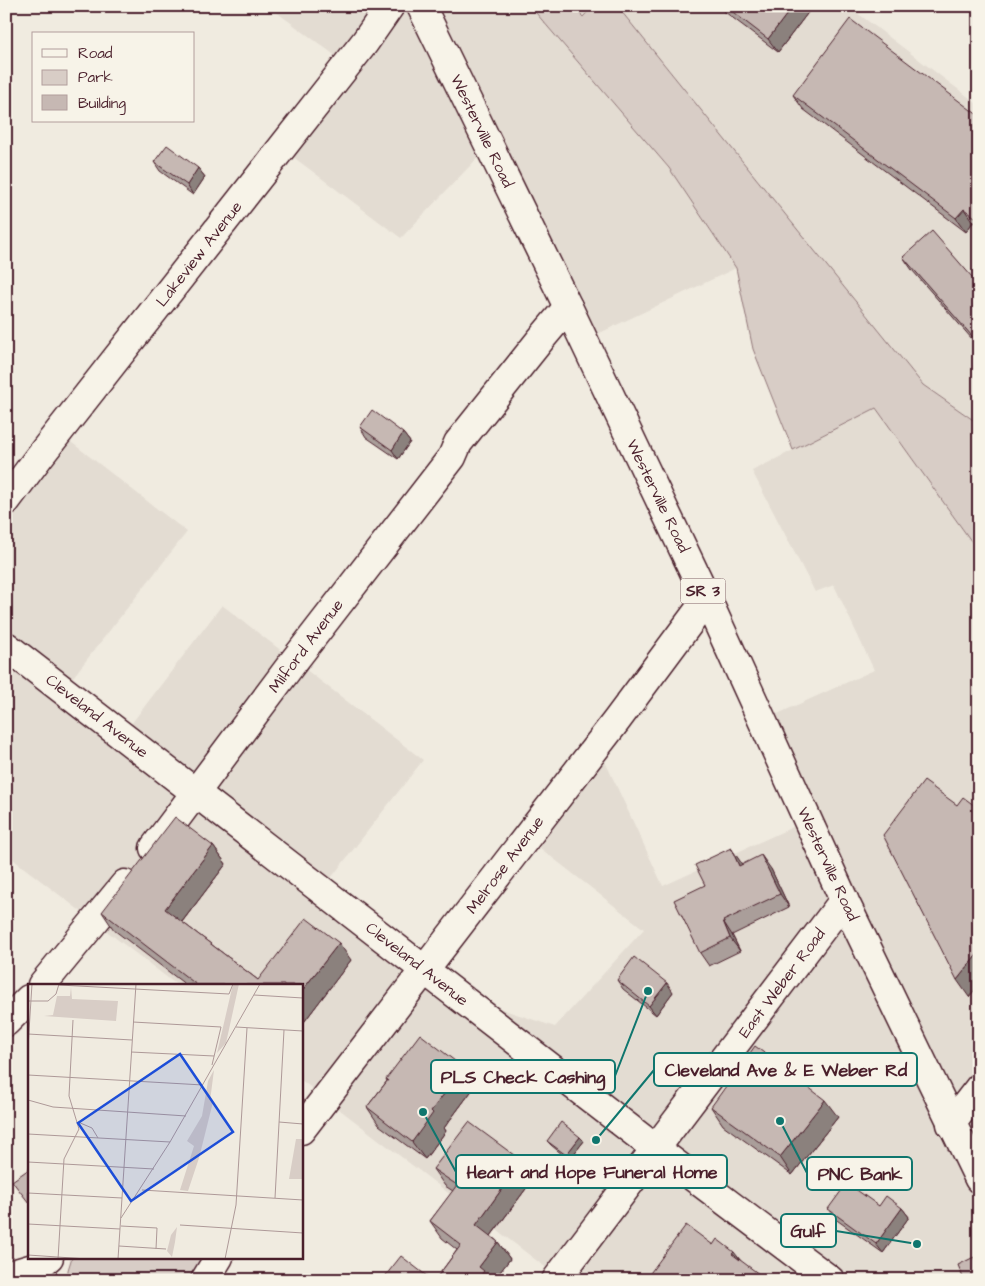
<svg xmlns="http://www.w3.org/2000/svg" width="985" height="1286" viewBox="0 0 985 1286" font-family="'Architects Daughter',sans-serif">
<rect width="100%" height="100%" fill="#f0ebe0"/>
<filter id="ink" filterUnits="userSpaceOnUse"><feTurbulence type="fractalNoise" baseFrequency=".02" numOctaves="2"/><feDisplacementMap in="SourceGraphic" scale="10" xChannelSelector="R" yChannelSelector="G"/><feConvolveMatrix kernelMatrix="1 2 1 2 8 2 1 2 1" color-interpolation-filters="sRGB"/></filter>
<g filter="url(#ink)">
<g fill="#e3dcd2">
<polygon points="268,6 530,6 669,168 736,268 583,341 489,146 401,238 280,147 344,62"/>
<polygon points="573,6 593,6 583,18"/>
<polygon points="617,6 848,6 979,105 979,424 923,385"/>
<polygon points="876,408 979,552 979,1280 562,1280 301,1080 301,985 177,985 6,854 6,502 58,432 187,532 66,686 125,732 222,605 423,760 324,887 457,994 555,1027 644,929 522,834 596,742 663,886 808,820 764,720 874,670 834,585 815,592 752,471"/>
</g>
<g fill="#d8cdc6" stroke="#917678">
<polygon points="530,6 573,6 583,17 593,6 617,6 923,385 979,424 979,552 876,408 793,450 753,349 736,268 669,168"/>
<polygon points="72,1257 205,1257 193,1280 68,1280 68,1270"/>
</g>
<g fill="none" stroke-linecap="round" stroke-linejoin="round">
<g stroke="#4a1f2b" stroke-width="31">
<g id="minor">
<polyline points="6,501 39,457 365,42 390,6"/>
<polyline points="154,848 294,661 452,457 458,443 541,339 568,307"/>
<polyline points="42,985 125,884"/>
<polyline points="6,1022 29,999"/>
<polyline points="951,1124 979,1088"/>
<polyline points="301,1130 617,720 707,599"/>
<polyline points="6,1276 37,1267 49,1257"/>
<polyline points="205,1280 219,1257"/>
<polyline points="556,1280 844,900"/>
</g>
</g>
<g stroke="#4a1f2b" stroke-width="31">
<g id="major">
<polyline points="421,6 568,307 707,599 844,900 979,1179"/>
<polyline points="6,646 656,1149 830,1280"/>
</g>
</g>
<use href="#minor" stroke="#f7f3e8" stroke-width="28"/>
<use href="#major" stroke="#f7f3e8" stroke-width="28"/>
</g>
<g fill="#aa9e9a" stroke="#4a1f2b">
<polygon points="717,6 813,6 778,52"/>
<polygon points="793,95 979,116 979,226 973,222 966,232 803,109"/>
<polygon points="154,162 198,168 205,177 193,195 160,171"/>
<polygon points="903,257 979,285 979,347 912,270"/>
<polygon points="360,427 403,433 410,442 398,459 366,437"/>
<polygon points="213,846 226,864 182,922 258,980 351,960 301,1026 301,985 186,985 114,930 102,912"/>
<polygon points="731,848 742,865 771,869 789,907 732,935 740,951 709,966 700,953 705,885"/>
<polygon points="617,980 673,992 656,1015 623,989"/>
<polygon points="464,1068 476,1085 444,1128 446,1131 425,1159 379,1125 367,1107 387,1081 386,1079"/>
<polygon points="711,1107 838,1117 792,1175 723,1125"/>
<polygon points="580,1137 584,1141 569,1160 551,1145 547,1141"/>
<polygon points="433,1169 534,1178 491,1236 498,1242 510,1259 494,1280 435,1280 457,1250 442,1238 430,1221 453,1191 445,1186"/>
<polygon points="879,1206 902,1208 909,1217 883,1253 834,1218 828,1209"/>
</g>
<g fill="#8b817d" stroke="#4a1f2b">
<polygon points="793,6 813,6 778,52 768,39"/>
<polygon points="198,168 205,177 193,195 187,185"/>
<polygon points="964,209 973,222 966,232 956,218"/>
<polygon points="403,433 410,442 398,459 392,450"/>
<polygon points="213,846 226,864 178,927 165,909"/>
<polygon points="731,848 740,861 749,879 739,866"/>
<polygon points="761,855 771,869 789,907 780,894"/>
<polygon points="723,921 732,935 740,951 730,938"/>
<polygon points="339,943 351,960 301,1026 301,992"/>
<polygon points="979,952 979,985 969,997 957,980"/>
<polygon points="667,983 673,992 656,1015 649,1006"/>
<polygon points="464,1068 476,1085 444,1128 446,1131 425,1159 412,1142 431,1111"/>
<polygon points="825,1100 838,1117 792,1175 780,1157"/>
<polygon points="580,1137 584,1141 569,1160 566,1155"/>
<polygon points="522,1161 534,1178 487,1241 476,1225"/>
<polygon points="902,1208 909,1217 883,1253 876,1244"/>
<polygon points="498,1242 510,1259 494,1280 477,1280 479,1267"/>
<polygon points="734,1252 741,1261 732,1254"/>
</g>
<g fill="#c6b8b3" stroke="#4a1f2b">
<polygon points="725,6 793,6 768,39"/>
<polygon points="850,19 979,116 979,220 964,209 956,218 793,95"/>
<polygon points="167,145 198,168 187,185 154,162"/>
<polygon points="932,231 979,285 979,344 903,257"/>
<polygon points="372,410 403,433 392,450 360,427"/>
<polygon points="924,781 957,805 963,797 979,809 979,952 957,980 883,835"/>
<polygon points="175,817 213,846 165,909 258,980 306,918 339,943 301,992 301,985 197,985 102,912"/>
<polygon points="731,848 739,866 761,855 780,894 723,921 730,938 700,953 674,900 705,885 695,865"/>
<polygon points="634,957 667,983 649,1006 617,980"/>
<polygon points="420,1034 464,1068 431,1111 433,1113 412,1142 367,1107 388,1080 386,1079"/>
<polygon points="755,1046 825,1100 780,1157 711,1107"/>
<polygon points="469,1122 522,1161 476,1225 498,1242 479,1267 484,1271 477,1280 435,1280 461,1245 430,1221 457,1185 433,1169"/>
<polygon points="561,1122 580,1137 566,1155 547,1141"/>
<polygon points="29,1169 29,1203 12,1181"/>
<polygon points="847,1183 879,1206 886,1196 902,1208 876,1244 828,1209"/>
<polygon points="686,1225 713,1245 717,1239 734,1252 732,1254 767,1280 645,1280"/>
<polygon points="401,1256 432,1280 392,1280 386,1275"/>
<polygon points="974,1257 979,1269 979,1279 976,1280 964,1280 958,1265"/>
</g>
</g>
<g text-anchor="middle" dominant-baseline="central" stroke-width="4" stroke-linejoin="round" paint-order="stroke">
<rect fill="#f7f3e8" stroke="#7e5f64" stroke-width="1" x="680.5" y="578.5" width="45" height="25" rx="4"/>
<g font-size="15" font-weight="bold" fill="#4a1f2b">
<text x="703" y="591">SR 3</text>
</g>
<g font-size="16" fill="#4a1f2b" stroke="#f7f3e8">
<text transform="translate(482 131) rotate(64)">Westerville Road</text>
<text transform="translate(199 254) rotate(-52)">Lakeview Avenue</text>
<text transform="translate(658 496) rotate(64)">Westerville Road</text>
<text transform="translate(306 646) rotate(-53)">Milford Avenue</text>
<text transform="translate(97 716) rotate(38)">Cleveland Avenue</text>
<text transform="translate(828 864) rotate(65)">Westerville Road</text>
<text transform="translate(505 865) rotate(-53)">Melrose Avenue</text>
<text transform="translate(417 964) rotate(38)">Cleveland Avenue</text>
<text transform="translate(782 983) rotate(-53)">East Weber Road</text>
</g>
</g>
<g transform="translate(28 984)">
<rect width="275" height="275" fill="#f0ebe0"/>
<path d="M 205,0 L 211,0 L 198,59 L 189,69 ZM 43,3 L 44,15 L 90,17 L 88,37 L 16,32 L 25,31 L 29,12 L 42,12 ZM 186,86 L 182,117 L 185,118 L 171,174 L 160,207 L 152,206 L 166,162 L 159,157 L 174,132 L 180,97 ZM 268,155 L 275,155 L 275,195 L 261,195 ZM 149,243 L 147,258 L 144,273 L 139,267 L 143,251 Z" fill="#d8cdc6"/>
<path fill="none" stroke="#ae9998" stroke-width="1" d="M 31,1 L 201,10 L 205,0M 226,11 L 275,14M 0,17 L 20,17 L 28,10 L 31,0M 105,38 L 193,43 L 184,81M 208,43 L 275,47M 0,50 L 104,56M 0,63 L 4,0M 103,68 L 186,72M 0,91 L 175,101M 0,116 L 25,123 L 158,132M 50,138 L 64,144 L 70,154M 251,138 L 275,140M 0,150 L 142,158M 0,178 L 126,185M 114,206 L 275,216M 0,209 L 94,214M 247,214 L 256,46M 93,234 L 142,158 L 232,0M 0,240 L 92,245M 152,241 L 275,249M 93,242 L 129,244 L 128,265M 91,262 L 138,265M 0,271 L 59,275M 30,275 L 36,175 L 51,145 L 41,112 L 45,36M 90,275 L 108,0M 197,275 L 208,221 L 219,44"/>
<path fill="#1d4ed8" fill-opacity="0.15" stroke="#1d4ed8" stroke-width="2.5" d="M 152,70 L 205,148 L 103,217 L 50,139 Z"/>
<rect width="275" height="275" fill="none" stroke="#4a1f2b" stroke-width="2.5"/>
</g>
<path fill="none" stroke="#0f766e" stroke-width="2" d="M596 1140L654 1070M648 991L615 1076M423 1112L456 1172M780 1121L807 1173M917 1244L836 1231"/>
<g fill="#0f766e" stroke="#f7f3e8" stroke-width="2">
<circle cx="596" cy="1140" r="5"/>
<circle cx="648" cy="991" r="5"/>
<circle cx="423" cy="1112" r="5"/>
<circle cx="780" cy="1121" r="5"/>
<circle cx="917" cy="1244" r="5"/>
</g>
<g fill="#f7f3e8" stroke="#0f766e" stroke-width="2">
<rect x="654" y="1053" width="263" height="33" rx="5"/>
<rect x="431" y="1060" width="184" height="33" rx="5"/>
<rect x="456" y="1155" width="271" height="33" rx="5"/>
<rect x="807" y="1157" width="105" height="33" rx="5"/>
<rect x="781" y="1214" width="55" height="33" rx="5"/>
</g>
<g font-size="18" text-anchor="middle" font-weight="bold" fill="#4a1f2b">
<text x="786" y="1076">Cleveland Ave &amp; E Weber Rd</text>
<text x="523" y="1083">PLS Check Cashing</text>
<text x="592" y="1178">Heart and Hope Funeral Home</text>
<text x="860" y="1180">PNC Bank</text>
<text x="808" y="1237">Gulf</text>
</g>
<rect width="985" height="1286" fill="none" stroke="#f7f3e8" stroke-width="25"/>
<rect x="12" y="12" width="960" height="1261" fill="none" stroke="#4a1f2b" stroke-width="2" filter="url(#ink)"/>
<rect x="32" y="32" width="162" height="90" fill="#f7f3e8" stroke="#b29e9c"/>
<rect x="42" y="49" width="25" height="8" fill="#f7f3e8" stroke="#b29e9c"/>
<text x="78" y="58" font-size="15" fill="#4a1f2b">Road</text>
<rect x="42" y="70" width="25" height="15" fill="#d8cdc6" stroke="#b29e9c"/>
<text x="78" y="82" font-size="15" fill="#4a1f2b">Park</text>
<rect x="42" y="95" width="25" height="15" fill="#c6b8b3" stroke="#b29e9c"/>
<text x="78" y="108" font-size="15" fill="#4a1f2b">Building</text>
</svg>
